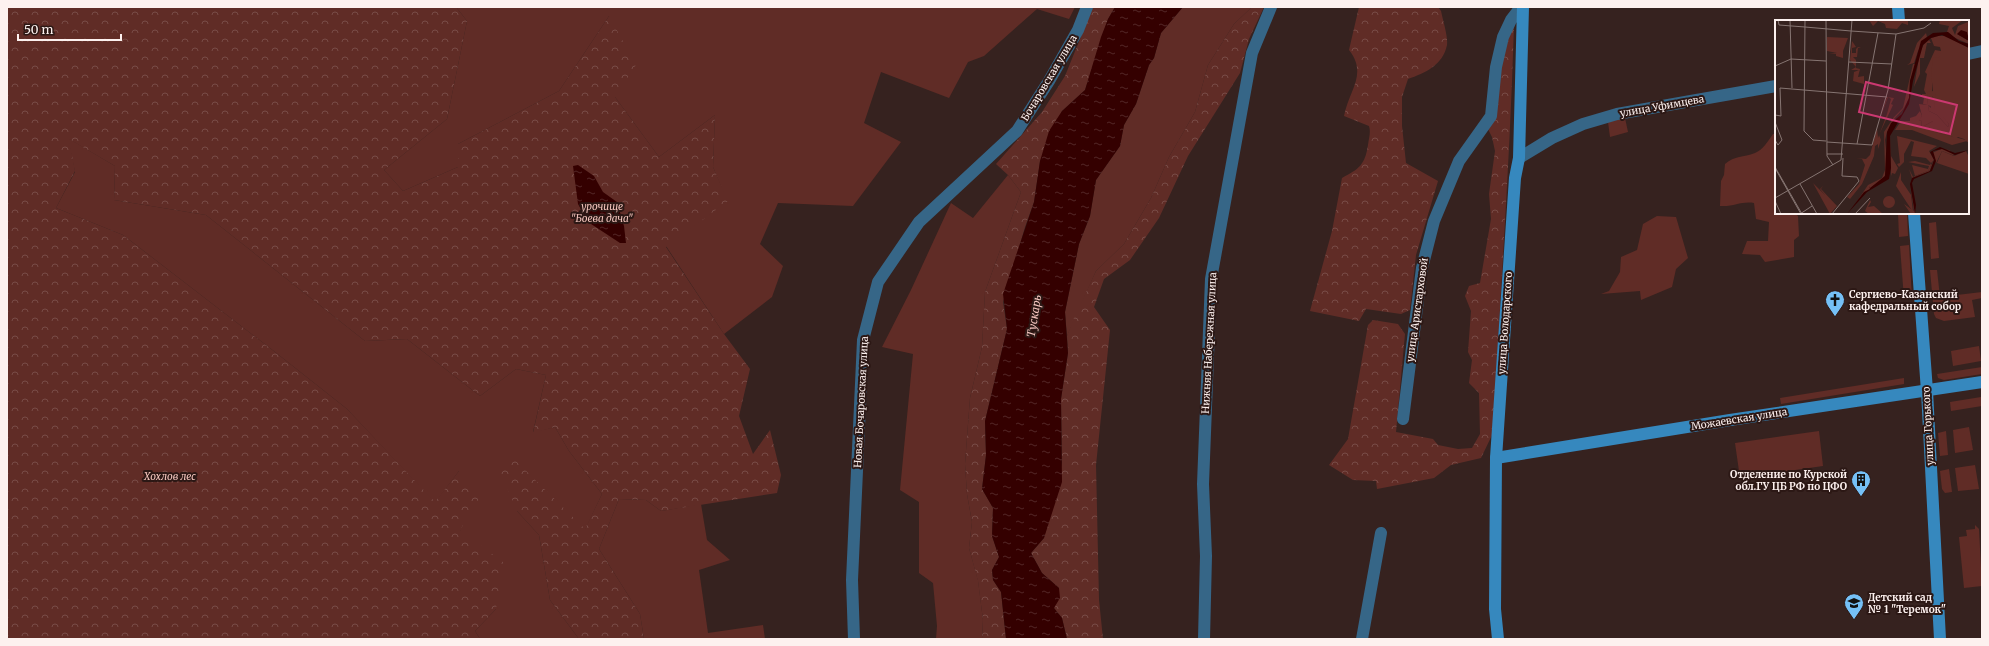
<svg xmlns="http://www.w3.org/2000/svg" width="1989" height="646" viewBox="0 0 1989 646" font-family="Merriweather,serif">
<defs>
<pattern id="forest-crowns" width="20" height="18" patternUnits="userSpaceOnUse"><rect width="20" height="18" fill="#602c26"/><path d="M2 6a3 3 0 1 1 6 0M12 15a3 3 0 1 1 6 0" fill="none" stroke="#784b46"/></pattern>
<pattern id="water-ripples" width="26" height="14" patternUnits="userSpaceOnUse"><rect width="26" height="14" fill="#340000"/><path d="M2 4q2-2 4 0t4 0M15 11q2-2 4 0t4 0" fill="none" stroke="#522626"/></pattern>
</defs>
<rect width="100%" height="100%" fill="#36221f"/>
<g fill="#602c26">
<polygon points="456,7 1075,7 1069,19 1037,9 984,56 968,62 949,98 881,72 864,123 901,142 853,206 778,203 760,244 783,266 772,297 724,334 666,246 727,201 713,167 715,115 659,157 615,97 609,16 559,91 458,144 458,167 403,191 384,170 447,119 467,21"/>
<polygon points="1183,7 1252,7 1234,24 1208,65 1195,112 1169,157 1151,198 1124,244 1096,271 1067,336 1065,312 1079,244 1090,216 1096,180 1120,146 1124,125 1136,104 1149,65 1154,58 1161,33"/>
<polygon points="1625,118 1628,132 1610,137 1608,122"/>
<path d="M 1773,134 L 1776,134 L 1776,213 L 1794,213 L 1798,216 L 1799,236 L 1794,240 L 1794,257 L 1765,262 L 1760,255 L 1742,254 L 1747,241 L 1768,241 L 1769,222 L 1756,219 L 1754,203 C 1741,201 1734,207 1720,206 L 1721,181 L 1724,175 L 1725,164 C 1735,155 1743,158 1755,153 C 1763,150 1768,141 1773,134 Z"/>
<polygon points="68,138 115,166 114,200 206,215 365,341 407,339 480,396 516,369 546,375 533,432 555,427 569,451 602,494 585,530 540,486 517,511 539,535 550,600 579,639 480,639 475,631 496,609 460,530 459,471 435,503 347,409 275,352 123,235 56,208 75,172"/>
<polygon points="1008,175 1021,192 985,292 982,347 970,398 965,464 967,494 972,522 969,548 978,580 983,620 982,639 936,639 937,626 933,583 919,573 919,502 900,490 913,354 882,347 911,290 951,203 973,218"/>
<polygon points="1898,213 1907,213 1908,236 1899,237"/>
<polygon points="1657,216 1676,217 1688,258 1676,269 1672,287 1641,300 1640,291 1601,294 1609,291 1620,272 1621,257 1637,250 1643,224"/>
<polygon points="1936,222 1939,258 1931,259 1929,223"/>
<polygon points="1909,245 1912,298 1904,299 1900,246"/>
<polygon points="1930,270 1937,270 1940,297 1982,292 1982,298 1972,300 1975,317 1944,321 1936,318 1934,314"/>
<polygon points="1979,346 1981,361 1953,366 1951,351"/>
<polygon points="1982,367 1982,374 1944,380 1938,378 1937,374"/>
<polygon points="1904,378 1904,384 1781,404 1780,398"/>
<polygon points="1981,397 1982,406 1951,411 1950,402"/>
<polygon points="1969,427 1973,450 1955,453 1953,430"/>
<polygon points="1819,431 1823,466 1740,478 1735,443"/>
<polygon points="1946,431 1948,455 1940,456 1938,433"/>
<polygon points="1975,465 1979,489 1958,491 1955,468"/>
<polygon points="1949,469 1952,492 1945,493 1942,489 1940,471"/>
<polygon points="619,499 646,500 661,511 701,504 707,540 730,560 699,570 708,633 763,625 765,639 644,639 640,614 599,549"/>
<polygon points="1975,525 1979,529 1982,586 1964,588 1959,537 1967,536 1966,530 1975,529"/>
</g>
<g fill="url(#forest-crowns)">
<polygon points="7,7 456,7 467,21 447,119 384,170 403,191 458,167 458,144 559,91 609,16 636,65 615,97 659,157 715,115 713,167 728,201 666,247 724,334 750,369 739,416 753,454 770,430 781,475 777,493 661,511 646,500 619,499 599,549 640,614 644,639 579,639 550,600 539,535 517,511 501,473 514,459 585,529 602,494 569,451 555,427 533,433 546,375 516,369 480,396 407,339 365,341 206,215 114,200 115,166 69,139 75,171 56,208 123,235 275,352 347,409 435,502 459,471 479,499 460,530 503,562 496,609 475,631 480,639 7,639"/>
<polygon points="1093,7 1115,7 1108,19 1085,90 1062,111 1040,161 1034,202 1025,227 1003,302 1007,329 985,421 986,455 982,489 993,508 992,536 999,557 992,570 993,580 1001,592 1006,639 982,639 983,620 978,581 969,548 972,522 967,494 965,464 970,398 982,347 985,292 1021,192 1008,175 996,164 1042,112 1065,76"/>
<polygon points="1252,7 1264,7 1249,39 1240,73 1188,156 1159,218 1130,260 1104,279 1094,307 1110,330 1096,465 1099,600 1103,639 1067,639 1062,618 1054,608 1059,588 1042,573 1031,553 1044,538 1062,463 1061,399 1068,353 1067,336 1074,318 1096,271 1124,244 1151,198 1169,157 1195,112 1208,65 1234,24"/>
<path d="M 1359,7 L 1438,7 L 1441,11 C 1443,21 1448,36 1447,45 C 1443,65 1425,73 1408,79 L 1402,97 L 1402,126 L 1406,163 L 1438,181 L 1416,255 L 1410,310 L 1401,314 L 1366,309 L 1359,321 L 1310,311 L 1332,231 L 1342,178 C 1359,169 1365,165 1368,145 C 1369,138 1371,132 1369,126 L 1344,116 C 1349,90 1368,74 1349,50 Z"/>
<path d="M 1514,25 C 1510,161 1500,297 1493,433 L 1481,458 L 1451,465 L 1434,478 L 1377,489 L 1376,481 L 1353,480 L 1329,465 L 1348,439 L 1368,325 L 1373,320 L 1398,324 L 1405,334 L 1396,432 L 1433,439 L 1438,445 L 1458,449 L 1472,448 L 1480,434 L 1479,393 L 1469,383 L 1472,360 L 1468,352 L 1471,311 L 1465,296 L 1469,286 L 1480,283 L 1491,219 L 1489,194 L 1495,151 L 1492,137 L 1487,127 L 1506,39 Z"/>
</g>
<g fill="url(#water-ripples)">
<polygon points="1115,7 1183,7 1161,33 1154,58 1149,65 1136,104 1124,125 1120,146 1096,180 1090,216 1079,244 1065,312 1068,353 1061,399 1062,482 1044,538 1031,553 1042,573 1059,588 1060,598 1054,608 1062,618 1067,639 1006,639 1001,592 993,580 992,570 999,557 992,536 993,508 982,489 986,455 985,421 1007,329 1003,294 1034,202 1040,161 1049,131 1062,111 1085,90 1101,37 1108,19"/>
<polygon points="578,165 594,176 603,192 617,202 624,226 626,243 620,243 588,222 578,204 573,166"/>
</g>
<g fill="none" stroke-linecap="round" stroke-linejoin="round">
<g stroke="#366687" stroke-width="12">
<polyline points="1968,54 1982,51"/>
<polyline points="1519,158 1552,138 1583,124 1617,114 1776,86"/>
<polyline points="1403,419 1422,268 1434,221 1459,161 1491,116 1496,67 1503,37 1511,20 1521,7"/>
<polyline points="854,639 852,580 863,340 878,282 919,222 1017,131 1049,81 1078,30 1087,7"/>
<polyline points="1204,639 1206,556 1203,484 1211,279 1252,53 1271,7"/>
<polyline points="1362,639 1381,533"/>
</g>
<g stroke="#3688be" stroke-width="12">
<polyline points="1898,7 1899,21"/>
<polyline points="1914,213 1927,391 1940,639"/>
<polyline points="1496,458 1730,420 1982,382"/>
<polyline points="1498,639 1495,609 1496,458 1515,178 1519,158 1523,7"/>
</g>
</g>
<defs>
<g id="church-pin" transform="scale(1)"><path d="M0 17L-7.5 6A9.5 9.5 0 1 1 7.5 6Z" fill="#75c0f6" stroke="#2c1815"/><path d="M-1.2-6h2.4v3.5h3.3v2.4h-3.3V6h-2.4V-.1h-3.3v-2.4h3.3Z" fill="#111"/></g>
<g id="building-pin" transform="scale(1)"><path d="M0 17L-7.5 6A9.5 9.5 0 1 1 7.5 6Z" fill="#75c0f6" stroke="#2c1815"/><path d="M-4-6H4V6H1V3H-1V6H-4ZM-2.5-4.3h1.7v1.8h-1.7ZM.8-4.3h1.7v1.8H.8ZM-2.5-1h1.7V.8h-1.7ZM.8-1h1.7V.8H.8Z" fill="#111"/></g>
<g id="school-pin" transform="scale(1)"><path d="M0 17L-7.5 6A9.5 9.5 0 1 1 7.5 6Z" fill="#75c0f6" stroke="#2c1815"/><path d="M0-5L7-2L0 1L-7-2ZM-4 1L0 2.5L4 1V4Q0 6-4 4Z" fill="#111"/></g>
</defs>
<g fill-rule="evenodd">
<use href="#church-pin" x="1835" y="300"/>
<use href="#building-pin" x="1861" y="480"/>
<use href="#school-pin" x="1854" y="603"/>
</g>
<g text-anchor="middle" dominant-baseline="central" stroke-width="4" stroke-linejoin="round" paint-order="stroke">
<g font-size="10" fill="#fdf1ef" stroke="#2c1815">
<text transform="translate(1049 78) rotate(-59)">Бочаровская улица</text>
<text transform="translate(1662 106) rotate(-10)">улица Уфимцева</text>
<text transform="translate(1417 310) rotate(-82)">улица Аристарховой</text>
<text transform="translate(1505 323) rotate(-86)">улица Володарского</text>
<text transform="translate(1209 343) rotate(-87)">Нижняя Набережная улица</text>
<text transform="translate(861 402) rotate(-87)">Новая Бочаровская улица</text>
<text transform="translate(1739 419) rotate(-9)">Можаевская улица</text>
<text transform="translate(1928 426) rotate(-93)">улица Горького</text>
</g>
<g font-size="10" font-style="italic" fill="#f6c7bf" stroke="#2c1815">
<text x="602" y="206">урочище<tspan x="602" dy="12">"Боева дача"</tspan></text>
<text x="170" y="476">Хохлов лес</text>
</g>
<g font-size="10" font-weight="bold" fill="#fdf1ef" stroke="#2c1815" text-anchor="start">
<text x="1849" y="294">Сергиево-Казанский<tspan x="1849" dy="12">кафедральный собор</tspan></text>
<text x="1847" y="474" text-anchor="end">Отделение по Курской<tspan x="1847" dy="12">обл.ГУ ЦБ РФ по ЦФО</tspan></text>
<text x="1868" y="597">Детский сад<tspan x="1868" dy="12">№ 1 "Теремок"</tspan></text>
</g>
<g font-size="11" font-style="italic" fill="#f7c7c0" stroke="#2c1815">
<text transform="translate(1034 316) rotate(-81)">Тускарь</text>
</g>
</g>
<g transform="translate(1775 20)">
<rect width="194" height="194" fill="#36221f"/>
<path d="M 52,17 L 73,18 L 68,31 L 68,38 L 61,36 L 61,34 L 54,34 L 62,33 L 52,31 ZM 154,20 L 156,23 L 152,23 L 149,38 L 145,38 L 145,54 L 139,67 L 145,32 L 149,24 ZM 77,21 L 81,27 L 77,28 L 77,33 L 81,33 L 81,29 L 83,27 L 86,28 L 83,28 L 82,37 L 78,37 L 81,40 L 81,48 L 85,49 L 83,57 L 89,56 L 89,64 L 78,61 L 79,52 L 84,50 L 76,50 L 81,47 L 75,40 ZM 160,30 L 184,34 L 159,41 L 157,48 L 157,72 L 162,73 L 160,85 L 174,104 L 173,107 L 162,95 L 154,91 L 153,85 L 156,88 L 155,78 L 158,77 L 153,75 L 152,85 L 148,84 L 149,78 L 147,77 L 147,74 L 151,74 L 149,70 L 152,54 L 150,52 ZM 145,91 L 147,96 L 144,101 L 146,100 L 147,107 L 158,101 L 160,112 L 191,120 L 194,123 L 192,121 L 177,125 L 137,110 L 120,110 L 126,101 L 135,101 L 135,98 L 141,96 ZM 122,116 L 162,126 L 154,131 L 159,140 L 156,143 L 151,138 L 136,136 L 139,122 L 136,121 L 129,134 L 129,142 L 124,147 L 122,144 L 125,143 ZM 167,131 L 179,136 L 191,131 L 194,137 L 194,154 L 162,143 ZM 140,141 L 155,145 L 156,143 L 156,146 L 153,151 L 140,156 L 137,145 L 153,149 L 154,146 L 133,142 ZM 126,152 L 126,160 L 136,175 L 138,192 L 121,166 ZM108 182a6 6 0 1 1 12 0a6 6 0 1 1-12 0ZM 95,180 L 96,182 L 93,187 L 99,186 L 108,194 L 94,194 L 90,191 Z" fill="#602c26"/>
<path d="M 94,0 L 133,0 L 133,5 L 127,3 L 122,9 L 111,8 L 110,4 L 103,1 L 98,6 ZM 165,0 L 188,0 L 177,8 L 180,15 L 183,6 L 193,2 L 194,15 L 182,14 L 194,21 L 194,24 L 178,17 L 172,12 L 174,6 L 164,4 ZM 151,13 L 152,17 L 143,31 L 139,43 L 132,45 L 135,43 L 142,23 ZM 163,16 L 171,16 L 194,28 L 194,123 L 189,119 L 183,117 L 179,120 L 178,117 L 155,111 L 154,108 L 158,101 L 147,107 L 146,100 L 143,101 L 147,96 L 144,84 L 152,85 L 153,72 L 158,71 L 156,53 L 158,38 L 164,37 L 166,31 L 165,27 L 159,26 L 156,18 ZM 157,73 L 161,73 L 159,88 L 174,104 L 173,107 L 162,95 L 154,91 L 153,85 L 157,87 ZM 138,44 L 140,44 L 140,47 L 135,61 L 134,78 L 129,88 L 118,100 L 119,102 L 112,112 L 110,120 L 112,139 L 111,153 L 108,159 L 89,173 L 79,186 L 93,165 L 107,158 L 110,150 L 109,112 L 119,97 L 128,88 ZM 112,77 L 119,78 L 116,84 L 118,85 L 104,115 L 106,120 L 103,129 L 103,124 L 100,126 L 99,136 L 87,164 L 75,179 L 72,177 L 84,164 L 90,145 L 87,139 L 81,138 L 91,139 L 95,135 L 102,108 L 103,118 L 112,94 L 116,79 L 113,77 L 106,96 ZM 115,116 L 116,136 L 123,148 L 120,154 L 117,153 L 116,156 ZM 166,129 L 174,130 L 180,136 L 167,131 L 161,143 L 157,133 ZM 159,140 L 154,152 L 137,158 L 135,164 L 140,190 L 140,194 L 136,194 L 129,184 L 139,191 L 135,164 L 137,158 L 134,149 L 138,157 L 141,156 L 153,151 Z" fill="#602c26" fill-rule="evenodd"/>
<path d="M 38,163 L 50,175 L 45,169 L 48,166 L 46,169 L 62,186 L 55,194 Z" fill="#602c26"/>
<path d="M 186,10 L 192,12 L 194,21 L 182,14 ZM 173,12 L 184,21 L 194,24 L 194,28 L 167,15 L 156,18 L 148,25 L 138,61 L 134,84 L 115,116 L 116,148 L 114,159 L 92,172 L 72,194 L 89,172 L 95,169 L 94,166 L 95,168 L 110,156 L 112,112 L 116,103 L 127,94 L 134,78 L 135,61 L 146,21 L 158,13 ZM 165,127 L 180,133 L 194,130 L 180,135 L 167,129 L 158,131 L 161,141 L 157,151 L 139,159 L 137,163 L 141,185 L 140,194 L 135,164 L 137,158 L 155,151 L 159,140 L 155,132 Z" fill="#340000"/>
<path fill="none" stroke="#867572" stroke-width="1" d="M 3,0 L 4,5 L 30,7M 15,0 L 17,68M 30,0 L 29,111 L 38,120 L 51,121M 51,0 L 52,136 L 58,145M 30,7 L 76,11M 76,11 L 121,14 L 149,8 L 156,3M 74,42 L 117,44M 0,46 L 16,39 L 51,41M 0,95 L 6,96 L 5,68 L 112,77M 0,102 L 7,120 L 3,125 L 0,120M 52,122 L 97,125 L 113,70 L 121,14M 82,124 L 103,13M 52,134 L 68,134M 0,147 L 27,194M 0,148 L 26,194M 25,164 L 42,194M 0,178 L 66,140 L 77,0M 0,181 L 6,194M 25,194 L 37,186M 57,194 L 84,161 L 82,157 L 67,156 L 68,138M 80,194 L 95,178"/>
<path fill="#cb3971" fill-opacity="0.15" stroke="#cb3971" stroke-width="2" d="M 91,62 L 182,85 L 175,114 L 84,92 Z"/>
<rect width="194" height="194" fill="none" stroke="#fdf1ef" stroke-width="2"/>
</g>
<rect width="1989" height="646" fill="none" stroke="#fdf1ef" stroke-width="16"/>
<path d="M18 34v6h103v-6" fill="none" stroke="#fdf1ef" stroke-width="2"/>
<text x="24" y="34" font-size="12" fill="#fdf1ef" stroke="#2c1815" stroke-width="3" paint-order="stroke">50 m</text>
</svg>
